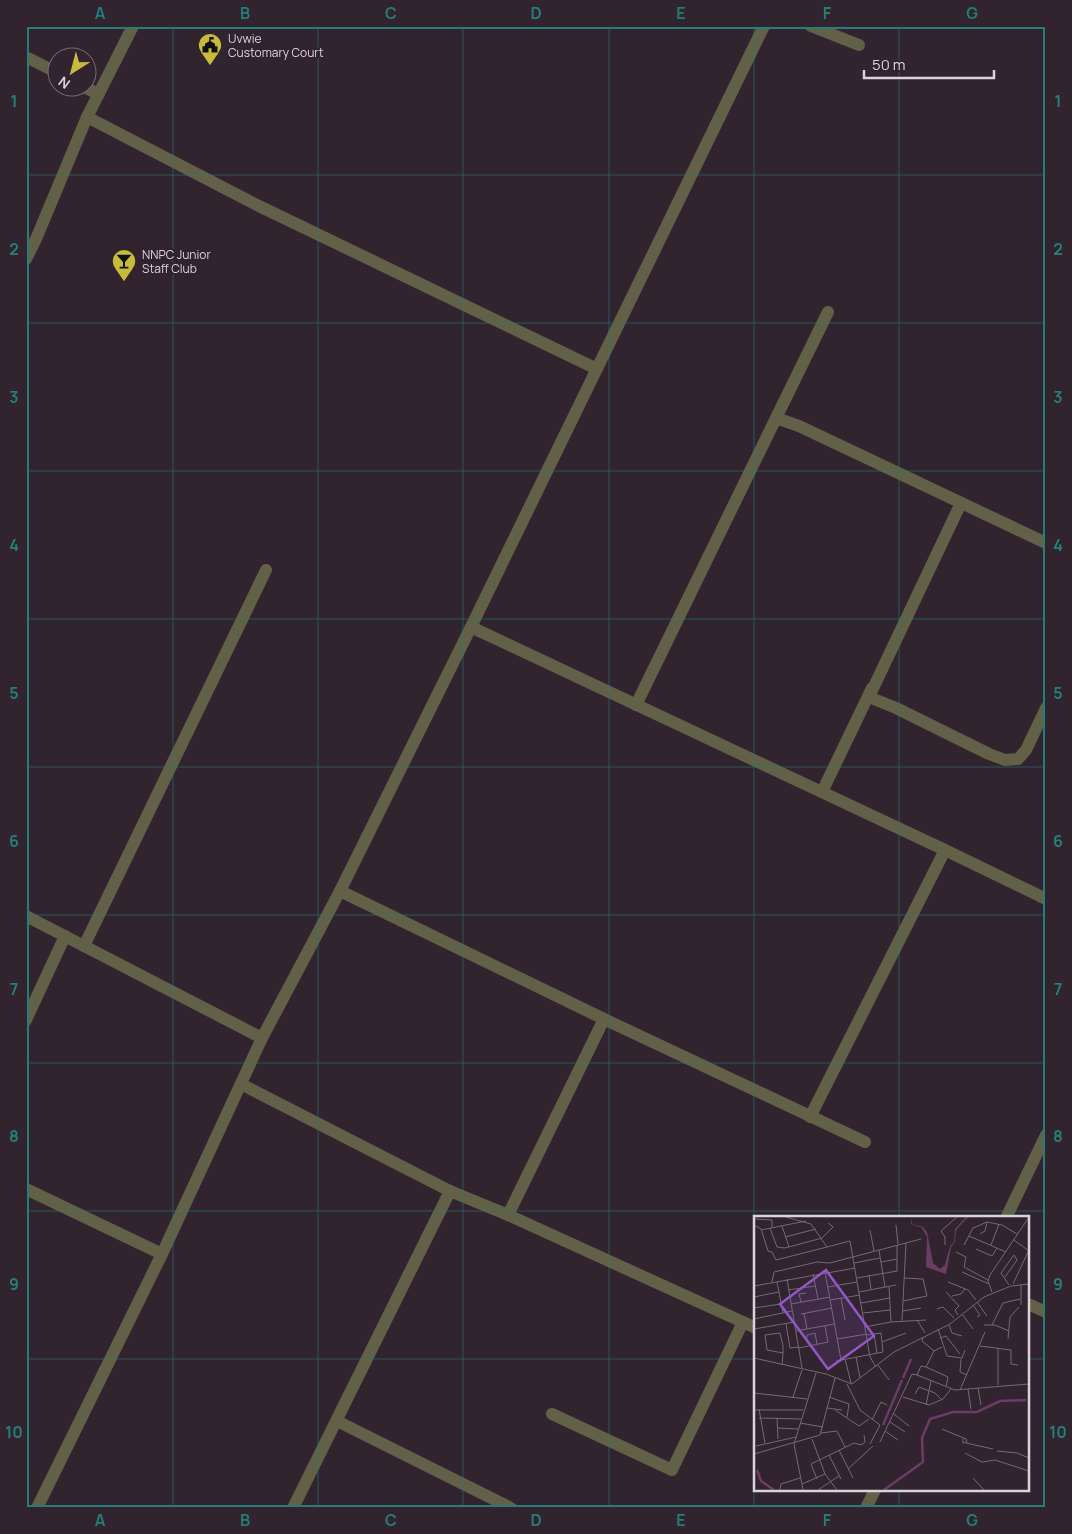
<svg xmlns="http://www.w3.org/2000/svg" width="1072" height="1534" viewBox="0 0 1072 1534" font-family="Manrope,sans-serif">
<rect width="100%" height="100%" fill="#31242f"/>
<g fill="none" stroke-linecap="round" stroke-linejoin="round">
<g stroke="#626047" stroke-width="12">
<polyline points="811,26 859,45"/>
<polyline points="26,57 58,73"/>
<polyline points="86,88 99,94"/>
<polyline points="87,117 259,206 597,369"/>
<polyline points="26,259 36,239 87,117 133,26"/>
<polyline points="776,418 828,312"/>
<polyline points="961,503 869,697 896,708 989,754 1005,760 1018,759 1026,750 1046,708"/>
<polyline points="471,627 945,850 1046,899"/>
<polyline points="636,705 776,418 799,426 1046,543"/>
<polyline points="822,792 872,688"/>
<polyline points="340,891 604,1019 865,1142"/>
<polyline points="26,916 262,1038"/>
<polyline points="84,946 266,570"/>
<polyline points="26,1020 65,936"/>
<polyline points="241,1084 450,1191 508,1215 756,1328"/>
<polyline points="810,1117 945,850"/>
<polyline points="26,1189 162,1254"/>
<polyline points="508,1215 604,1019"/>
<polyline points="1006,1218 1046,1135"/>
<polyline points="1028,1304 1046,1312"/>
<polyline points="552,1414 672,1470 743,1322"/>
<polyline points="337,1421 511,1508"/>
<polyline points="37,1508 162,1254 262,1038 340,891 471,627 764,26"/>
<polyline points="293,1508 450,1191"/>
<polyline points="866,1508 875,1490"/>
</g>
</g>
<path fill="none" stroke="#247f79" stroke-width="1" stroke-opacity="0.55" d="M 173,26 L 173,1508M 318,26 L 318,1508M 463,26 L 463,1508M 609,26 L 609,1508M 754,26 L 754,1508M 899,26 L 899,1218M 26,175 L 1046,175M 26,323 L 1046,323M 26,471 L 1046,471M 26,619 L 1046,619M 26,767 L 1046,767M 26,915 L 1046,915M 26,1063 L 1046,1063M 26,1211 L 1046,1211M 26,1359 L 756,1359M 1028,1359 L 1046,1359M 899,1490 L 899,1508"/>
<defs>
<g id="civic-pin" transform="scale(1.25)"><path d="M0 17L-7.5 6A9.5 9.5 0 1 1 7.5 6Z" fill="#c8bb3b" stroke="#31242f"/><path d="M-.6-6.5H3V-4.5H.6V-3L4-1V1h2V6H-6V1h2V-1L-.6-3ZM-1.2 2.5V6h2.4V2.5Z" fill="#111"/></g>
<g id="bar-pin" transform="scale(1.25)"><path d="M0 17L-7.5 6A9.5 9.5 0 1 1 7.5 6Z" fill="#c8bb3b" stroke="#31242f"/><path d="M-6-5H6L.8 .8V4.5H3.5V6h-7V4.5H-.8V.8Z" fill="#111"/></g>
</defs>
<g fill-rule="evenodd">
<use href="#civic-pin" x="210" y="45"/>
<use href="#bar-pin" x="124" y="261"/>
</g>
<g text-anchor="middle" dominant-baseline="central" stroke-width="4" stroke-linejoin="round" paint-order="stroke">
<g font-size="12" fill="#dcd3da" stroke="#31242f" text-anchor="start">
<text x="228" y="38">Uvwie<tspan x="228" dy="14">Customary Court</tspan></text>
<text x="142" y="254">NNPC Junior<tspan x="142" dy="14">Staff Club</tspan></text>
</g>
</g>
<g transform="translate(754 1216)">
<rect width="275" height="275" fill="#31242f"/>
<path d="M 158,1 L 158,8 L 169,11 L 173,16 L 179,47 L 186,53 L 191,49 L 196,30 L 200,26 L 201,13 L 212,1 L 214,1 L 202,14 L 201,26 L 197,31 L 192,58 L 172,51 L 173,21 L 168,12 L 157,8 Z" fill="#6a3d65"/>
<path fill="none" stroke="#6a3d65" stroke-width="2.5" d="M 149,162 L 157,143M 129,209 L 148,164M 3,254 L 7,265 L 20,274M 130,274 L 169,246 L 168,222 L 176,203 L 199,196 L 223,196 L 246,185 L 272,184"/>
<path fill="none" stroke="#756a73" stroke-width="1" d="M 32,1 L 57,8 L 73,31 L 96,25 L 116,141 L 122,151M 0,3 L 18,4 L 18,11M 0,9 L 7,13 L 14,35 L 18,36 L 22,44 L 73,31M 142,9 L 144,28M 28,10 L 35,31M 16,12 L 23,31 L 31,32 L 68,22 L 79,11 L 74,7M 7,14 L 52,5M 116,14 L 120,35M 226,18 L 231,15 L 233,6M 215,20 L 252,36M 31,21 L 62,13M 260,24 L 275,35M 191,29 L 191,21 L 187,15 L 203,1M 210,29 L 219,12 L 233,6 L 248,9 L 263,18M 237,29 L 245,8M 222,33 L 238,40 L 243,32M 125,34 L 131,71M 202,36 L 212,41 L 210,51 L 234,64M 127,46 L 143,43M 100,47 L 126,42M 71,56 L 87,144M 208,56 L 235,68M 59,58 L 64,83M 115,59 L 117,74M 251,61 L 263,44 L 260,39 L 247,57 L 255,69M 103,62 L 143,55 L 143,29M 33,63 L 48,152M 18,66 L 20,56 L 63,46 L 76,47 L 167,23M 23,66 L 29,97M 194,66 L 214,74 L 222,84M 259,68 L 275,34M 0,70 L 101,52M 74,71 L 103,66M 135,71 L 137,106 L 172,104M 34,74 L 61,70M 105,76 L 142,69M 192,76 L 205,90 L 201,94 L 204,99M 238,76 L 234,65 L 236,59 L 275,1M 198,80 L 207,78 L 211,73M 0,81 L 25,76M 87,82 L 91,104M 76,84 L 106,79M 149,85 L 173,80 L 169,63 L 150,62M 47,86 L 45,78 L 52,77M 223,86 L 233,100M 107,87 L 136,82M 37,88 L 76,81M 219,89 L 226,99 L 223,101M 267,89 L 267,68M 0,92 L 27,88M 183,93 L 189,91 L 200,102M 149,95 L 167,92M 50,97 L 53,113M 109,97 L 136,94M 47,98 L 78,92M 208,98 L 219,113M 0,103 L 38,95M 163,104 L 171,117M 148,105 L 152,27M 32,108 L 36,132 L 45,131M 195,109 L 198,117 L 208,120M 230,109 L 241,109 L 255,115M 238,109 L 249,87 L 266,83M 111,111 L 137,106M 0,113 L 40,106M 184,113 L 193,140 L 208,142 L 211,134M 42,115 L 80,108M 120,118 L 123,137M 169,121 L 168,125 L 180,135M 53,122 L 53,119 L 61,117 L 63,128M 186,122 L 192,120 L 206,138M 83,123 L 113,118M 254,123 L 256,101 L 265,91M 128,126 L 152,117M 226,130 L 257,134 L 257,148 L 264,149M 45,132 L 74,126 L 71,110M 244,132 L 244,169M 102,141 L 106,162M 0,142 L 72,158 L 98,168 L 140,136 L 196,108 L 230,81 L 257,70 L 275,68M 91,143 L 97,167M 207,143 L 206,156 L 213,159M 82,145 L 129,136 L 127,117 L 113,119M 28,149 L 29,138 L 29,130 L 26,117 L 11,119 L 13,134 L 29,137M 124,149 L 135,164M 172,151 L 167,150 L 163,159 L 201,174 L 275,168M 172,151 L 194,161 L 192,171M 172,151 L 180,135 L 188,131M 93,168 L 106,194 L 126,209 L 116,228M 224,172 L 227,189M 214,173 L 217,193M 206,174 L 231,116M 0,177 L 53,183M 161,178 L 165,171 L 181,177 L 188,184M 39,181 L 48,154M 75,181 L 95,188 L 93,201M 149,181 L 175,189 L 189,183 L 197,173M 172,189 L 177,165M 73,192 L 88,194M 5,193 L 11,227M 0,194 L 49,194M 81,194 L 105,210 L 115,203M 140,198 L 155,210M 5,202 L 47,203M 23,202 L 24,223M 118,204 L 127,186 L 133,189M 136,206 L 151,216M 46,207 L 69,211M 23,212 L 44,213M 188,213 L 212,223 L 213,226 L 209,227 L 209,223M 131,215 L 144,224M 67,217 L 83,215 L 91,231M 58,223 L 71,258 L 83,274M 126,226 L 158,158 L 163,159M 212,227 L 239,233M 2,230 L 42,221M 85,234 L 99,262M 243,235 L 263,237 L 275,242M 211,237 L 228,246 L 241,244 L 275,255M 0,238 L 66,219 L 81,162M 75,239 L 87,263M 94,253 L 119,230M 219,262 L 230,274M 63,263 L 57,248 L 100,227 L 107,229 L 111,226 L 110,219M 48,268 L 71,258M 26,274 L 27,268 L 46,262M 49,274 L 40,228 L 62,157M 64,274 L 85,260"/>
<path fill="#9356c6" fill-opacity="0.15" stroke="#9356c6" stroke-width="2.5" d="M 72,54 L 120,120 L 74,153 L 26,88 Z"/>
<rect width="275" height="275" fill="none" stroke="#dcd3da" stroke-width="2.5"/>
</g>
<rect width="1072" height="1534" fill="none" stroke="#31242f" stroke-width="55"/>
<g transform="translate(72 72) rotate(216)"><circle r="24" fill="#31242f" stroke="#756a73"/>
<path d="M0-4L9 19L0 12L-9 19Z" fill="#c8bb3b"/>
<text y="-8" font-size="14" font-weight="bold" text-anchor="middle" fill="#dcd3da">N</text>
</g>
<path d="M864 70v8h130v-8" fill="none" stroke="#dcd3da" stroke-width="2.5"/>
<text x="872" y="70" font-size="15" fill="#dcd3da" stroke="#31242f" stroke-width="4" paint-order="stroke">50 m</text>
<rect x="28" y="28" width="1016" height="1478" fill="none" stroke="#247f79" stroke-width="2"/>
<g font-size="16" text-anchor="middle" font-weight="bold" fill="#247f79">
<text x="100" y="19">A</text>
<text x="245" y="19">B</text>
<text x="391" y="19">C</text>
<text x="536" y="19">D</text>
<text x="681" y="19">E</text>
<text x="827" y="19">F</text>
<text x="972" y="19">G</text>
<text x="14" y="107">1</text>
<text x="1058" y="107">1</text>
<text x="14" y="255">2</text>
<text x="1058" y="255">2</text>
<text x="14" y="403">3</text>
<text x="1058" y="403">3</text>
<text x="14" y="551">4</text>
<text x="1058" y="551">4</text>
<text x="14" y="699">5</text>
<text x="1058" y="699">5</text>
<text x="14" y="847">6</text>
<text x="1058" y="847">6</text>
<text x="14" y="995">7</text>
<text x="1058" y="995">7</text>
<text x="14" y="1142">8</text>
<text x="1058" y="1142">8</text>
<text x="14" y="1290">9</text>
<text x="1058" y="1290">9</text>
<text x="14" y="1438">10</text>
<text x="1058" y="1438">10</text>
<text x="100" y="1526">A</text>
<text x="245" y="1526">B</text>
<text x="391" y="1526">C</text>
<text x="536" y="1526">D</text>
<text x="681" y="1526">E</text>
<text x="827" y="1526">F</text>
<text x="972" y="1526">G</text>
</g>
</svg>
